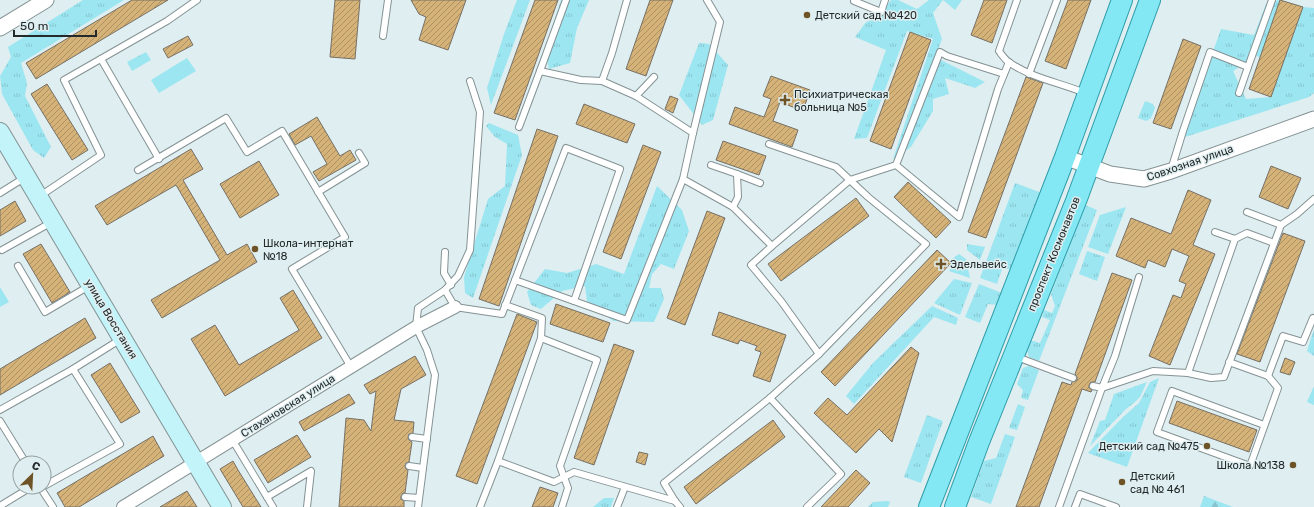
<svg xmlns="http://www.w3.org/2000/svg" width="1314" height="507" viewBox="0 0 1314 507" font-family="Rubik,sans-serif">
<defs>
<pattern id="grass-tufts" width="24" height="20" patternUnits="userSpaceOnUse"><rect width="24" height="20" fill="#9ce6f1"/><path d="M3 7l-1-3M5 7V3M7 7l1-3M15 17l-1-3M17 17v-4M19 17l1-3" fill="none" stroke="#86c5cf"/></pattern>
<pattern id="forest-firs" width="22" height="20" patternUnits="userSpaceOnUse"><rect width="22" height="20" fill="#9ce6f1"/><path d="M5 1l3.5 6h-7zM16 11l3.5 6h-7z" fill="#86c5cf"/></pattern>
<pattern id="building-hatch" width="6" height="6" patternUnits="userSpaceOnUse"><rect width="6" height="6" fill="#d5b277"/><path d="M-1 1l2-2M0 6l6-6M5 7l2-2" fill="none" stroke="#ad9162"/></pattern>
</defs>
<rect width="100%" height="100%" fill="#dfeef0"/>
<g fill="url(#grass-tufts)">
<polygon points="83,0 124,0 21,63 27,83 25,96 51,147 44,158 33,150 2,94 0,76 11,57 8,47"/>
<polygon points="517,0 530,0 491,105 487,88 504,34"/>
<polygon points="561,0 589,0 577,28 570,63 549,69 545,49"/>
<polygon points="891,0 898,0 917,9 929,0 962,0 955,10 943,0 933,13 942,39 935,57 985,82 975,88 945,78 949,94 933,99 933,111 911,147 893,159 933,39 907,31 867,138 854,139 886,50 855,37 866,22 877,18"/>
<polygon points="1279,0 1280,0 1260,58 1257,56 1233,71 1246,99 1271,97 1303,7 1314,8 1314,93 1309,97 1182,138 1221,29 1254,35 1266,4"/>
<polygon points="699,43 709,44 728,65 713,120 702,125 679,95"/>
<polygon points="146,52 151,60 132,71 127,62"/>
<polygon points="1145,101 1153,104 1155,108 1151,118 1146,121 1138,118"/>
<polygon points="489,123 518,135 522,155 473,298 465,293 464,277 488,199 505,186 507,144 495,137 486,126"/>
<polygon points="1015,183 1042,193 1011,269 1002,269 997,284 980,278"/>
<polygon points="657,186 682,210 689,231 674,269 661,264 652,274 649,288 661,288 664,299 654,322 613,321 587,301 585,286 562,291 541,309 531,305 527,292 545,269 567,273 596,264 624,274"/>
<polygon points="1085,205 1097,210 1039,361 1029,357 1027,350 1030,340 1040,343 1050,320 1042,317 1044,310 1052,313 1055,306 1051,294"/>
<polygon points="1126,207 1108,254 1088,247 1100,215"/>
<polygon points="967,244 985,247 980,260 967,250"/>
<polygon points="1087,251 1105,257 1097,281 1079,274"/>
<polygon points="959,254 966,259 970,278 949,271 956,263 952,259"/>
<polygon points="954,279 972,283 960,315 934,303"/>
<polygon points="979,284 1002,293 998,305 988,304 980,323 965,317"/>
<polygon points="932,306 958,318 956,325 934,317 854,404 846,396 873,363"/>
<polygon points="1314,329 1314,356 1307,351"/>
<polygon points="1029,366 1039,370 1028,400 1021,398 1023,390 1017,384 1023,368"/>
<polygon points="1159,378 1127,467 1088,453 1123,417 1139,403 1150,382"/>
<polygon points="1147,382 1140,397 1135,402 1125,410 1090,446 1100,421 1105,420 1114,394"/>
<polygon points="1018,404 1025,407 1017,430 1009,428"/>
<polygon points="927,415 943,421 921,483 904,477"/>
<polygon points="1005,434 1015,437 991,504 971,497 984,461 996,458"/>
<polygon points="604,498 614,498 611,507 593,507"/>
<polygon points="888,501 890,502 888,507 868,507 873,502"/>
</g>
<polygon fill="url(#forest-firs)" points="1204,496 1233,507 1200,507"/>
<g fill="#9ce6f1">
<polygon points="187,58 196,71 159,93 151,80"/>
<polygon points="0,287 9,302 0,307"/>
<polygon points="1314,386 1314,405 1307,402"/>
</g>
<g fill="url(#building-hatch)" stroke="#767066">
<polygon points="132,0 168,0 36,79 26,63"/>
<polygon points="335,0 360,0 355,59 330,57"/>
<polygon points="411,0 466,0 448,50 419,40 426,17 419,14"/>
<polygon points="535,0 558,0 515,120 494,113"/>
<polygon points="650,0 673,0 646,76 626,69"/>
<polygon points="984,0 1007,0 992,43 971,35"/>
<polygon points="1068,0 1091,0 1066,69 1045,61"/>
<polygon points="1280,0 1303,7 1271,97 1249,89"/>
<polygon points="910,32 931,40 891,149 870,141"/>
<polygon points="188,36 193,45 168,58 163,49"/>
<polygon points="1183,39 1201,46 1171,129 1153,123"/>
<polygon points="771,76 810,90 803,111 780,102 773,121 798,130 792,147 729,124 735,107 764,117 771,99 763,96"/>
<polygon points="1026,77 1043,83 986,238 968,232"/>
<polygon points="47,84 88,150 72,160 31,94"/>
<polygon points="670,96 678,99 673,113 665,109"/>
<polygon points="584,104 635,124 627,143 576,124"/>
<polygon points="317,117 340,156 350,150 356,160 319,181 313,172 327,164 311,136 295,145 289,134"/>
<polygon points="537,129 558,136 499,306 479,299"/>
<polygon points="723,141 766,156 759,175 716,160"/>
<polygon points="643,145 661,152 621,259 603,252"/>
<polygon points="191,149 203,169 183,180 227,255 247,244 257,262 162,318 151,300 220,260 176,185 107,225 95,206"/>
<polygon points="259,161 279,195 240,218 220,184"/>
<polygon points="1271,166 1301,178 1288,209 1259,197"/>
<polygon points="908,182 951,222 936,238 894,197"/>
<polygon points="1188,190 1211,200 1193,245 1215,254 1170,365 1149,356 1173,295 1181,298 1186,284 1179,281 1189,256 1172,249 1165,267 1148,260 1145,268 1116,256 1131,218 1171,234"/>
<polygon points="856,198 869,216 781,281 768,264"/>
<polygon points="15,201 26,221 0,236 0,210"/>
<polygon points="707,211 725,218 685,325 667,318"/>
<polygon points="1283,233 1305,241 1260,362 1237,354"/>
<polygon points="41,244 70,292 52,303 23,254"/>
<polygon points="937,250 951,263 835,386 821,372"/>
<polygon points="1112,273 1132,280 1095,382 1091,382 1089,385 1089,388 1092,390 1091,392 1082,389 1039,507 1016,507 1062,382 1071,385 1072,382 1077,380 1077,377 1075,374"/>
<polygon points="293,290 322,338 225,396 191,339 215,325 239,365 299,330 280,298"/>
<polygon points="556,304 610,323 603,342 550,324"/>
<polygon points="719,312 786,335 770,382 753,376 761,352 755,350 757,346 740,340 738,344 712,335"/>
<polygon points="517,314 537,322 477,484 456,476"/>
<polygon points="85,318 96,338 0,395 0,369"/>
<polygon points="614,344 634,351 594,465 574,458"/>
<polygon points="911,347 919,353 892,442 879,429 856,453 814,413 828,398 847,415"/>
<polygon points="415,356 426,375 401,389 394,420 414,422 413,433 409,434 408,437 409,440 412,442 409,462 406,463 405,466 406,469 408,470 405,493 403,493 401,496 401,499 404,501 404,507 339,507 346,418 364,420 371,431 376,391 370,394 364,385"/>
<polygon points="1285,358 1295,362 1290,375 1280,372"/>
<polygon points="110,363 140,412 121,423 91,375"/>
<polygon points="349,394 355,403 304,431 299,422"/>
<polygon points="1177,401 1257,430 1249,452 1169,423"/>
<polygon points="773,420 785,437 696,504 684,487"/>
<polygon points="297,435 311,457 268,483 254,460"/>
<polygon points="153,436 164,456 79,507 65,507 57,493"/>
<polygon points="639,452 648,454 645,465 636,462"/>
<polygon points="233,461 238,470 261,507 243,507 220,469"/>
<polygon points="856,470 870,483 848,507 821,507"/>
<polygon points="540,487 558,493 553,507 532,507"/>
<polygon points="187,491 197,507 160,507"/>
</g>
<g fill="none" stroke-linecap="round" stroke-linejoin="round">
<g stroke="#849294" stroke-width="8">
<g id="service">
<polyline points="566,0 540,71 581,80 602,81 612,53 627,0"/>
<polyline points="707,0 720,22 693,133 683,179 733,207 772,246 751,265 781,301 819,354 926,244 868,197 836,167 769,144"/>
<path d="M 1017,0 L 999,51 C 1002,55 1005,60 1010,63 C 1032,78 1061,83 1085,93"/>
<polyline points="854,1 881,12 885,0"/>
<polyline points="383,36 388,0"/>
<polyline points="101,59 159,159"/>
<polyline points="1029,74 1057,0"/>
<polyline points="470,81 480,112 470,250 458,276 445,290 455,307 502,314 566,148 620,169 574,301"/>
<polyline points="602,81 636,96 693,133"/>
<polyline points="1239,93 1248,67"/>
<polyline points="636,96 654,77"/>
<polyline points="519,127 540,71"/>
<polyline points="711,165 737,174"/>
<polyline points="896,165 959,217 998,89 1009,62"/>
<polyline points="896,165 940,52 947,56 1004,74"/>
<polyline points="138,170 226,118 247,152 282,131 345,237 292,269 351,367"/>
<polyline points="1171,170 1183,131 1210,52 1248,67 1272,0"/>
<polyline points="318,192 365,163 359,153"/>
<polyline points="0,193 24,178"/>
<polyline points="40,196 101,155 64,80 167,21 197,0"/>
<polyline points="733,207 738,197 737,174 760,183"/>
<polyline points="1247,212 1281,225"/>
<polyline points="1235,239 1247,233 1274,243"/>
<polyline points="772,246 850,180 896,165"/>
<polyline points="2,250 52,222"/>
<polyline points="445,252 444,273 451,285"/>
<polyline points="18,266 45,312 89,286"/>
<polyline points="1139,277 1115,356 1102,388 1153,371 1188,373 1211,378 1224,377 1281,225 1297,214 1314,199"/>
<polyline points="515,280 627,320 683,179"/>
<polyline points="541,338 597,360 560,466 568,488 562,507"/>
<polyline points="1017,357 1073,378"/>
<polyline points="1229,362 1268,376 1283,336 1303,342 1313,318"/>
<polyline points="73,369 121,339"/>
<polyline points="1188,373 1235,239 1215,232"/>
<polyline points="770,398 841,474 807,507"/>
<polyline points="0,410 73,369 120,444 44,486"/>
<polyline points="0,421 26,463"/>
<polyline points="1264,425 1172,391 1157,432 1250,466 1278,388 1268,376"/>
<polyline points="412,437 427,439"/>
<polyline points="233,441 267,497 311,471 307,507"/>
<polyline points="498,461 554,482 574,472 675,501"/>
<polyline points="409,466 423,468"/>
<polyline points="40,487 53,507"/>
<polyline points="267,497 273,507"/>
<polyline points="405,497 419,498"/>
<polyline points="0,506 31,487"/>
<polyline points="418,507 435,375 427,350 416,327 418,308 445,290"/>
<polyline points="480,507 498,461 541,338 542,318 505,305"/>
<polyline points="617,507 625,487"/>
<polyline points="680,507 675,501 664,483 770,398 819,354"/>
<polyline points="1059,507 1102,388 1093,386"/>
<polyline points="1075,507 1080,494 1116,507"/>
</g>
</g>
<g stroke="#849294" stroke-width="14">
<polyline id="minor" points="123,507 416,327 455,307"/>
</g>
<g stroke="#849294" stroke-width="17">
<g id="tertiary">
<polyline points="0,28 46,0"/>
<polyline points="1065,157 1110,174 1144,179 1171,171 1314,119"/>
</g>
</g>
<g stroke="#849294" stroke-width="20">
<polyline id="secondary" points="0,132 222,507"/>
</g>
<g stroke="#2d9ca8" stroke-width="22">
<g id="primary">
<polyline points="929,507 1065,157 1122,0"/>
<polyline points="955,507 979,442 1076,201 1150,0"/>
</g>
</g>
<use href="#service" stroke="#fff" stroke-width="6"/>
<use href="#minor" stroke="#fff" stroke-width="12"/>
<use href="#tertiary" stroke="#fff" stroke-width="15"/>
<use href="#secondary" stroke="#c2f4f9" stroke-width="18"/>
<use href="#primary" stroke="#84e8f4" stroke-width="20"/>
</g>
<g fill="#6d5325" stroke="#dfeef0" stroke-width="1.5">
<circle cx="807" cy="15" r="4"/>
<path d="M783 94h4v4h4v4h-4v4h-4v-4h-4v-4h4z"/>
<circle cx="255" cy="249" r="4"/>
<path d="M939 258h4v4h4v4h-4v4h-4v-4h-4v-4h4z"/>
<circle cx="1207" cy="446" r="4"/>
<circle cx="1293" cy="465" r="4"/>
<circle cx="1122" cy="482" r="4"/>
</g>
<g text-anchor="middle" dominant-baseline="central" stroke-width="3" stroke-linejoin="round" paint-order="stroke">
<g font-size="11" fill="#242a2b" stroke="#dfeef0" text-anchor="start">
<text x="815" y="15">Детский сад №420</text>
<text x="794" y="94">Психиатрическая<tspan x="794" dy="13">больница №5</tspan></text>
<text x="263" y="243">Школа-интернат<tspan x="263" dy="13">№18</tspan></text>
<text x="950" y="264">Эдельвейс</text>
<text x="1199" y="446" text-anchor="end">Детский сад №475</text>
<text x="1285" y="465" text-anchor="end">Школа №138</text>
<text x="1130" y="476">Детский<tspan x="1130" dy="13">сад № 461</tspan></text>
</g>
<g font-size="11" fill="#242a2b" stroke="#dfeef0">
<text transform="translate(1190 163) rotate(-19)">Совхозная улица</text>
<text transform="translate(1054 254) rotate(-68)">проспект Космонавтов</text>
<text transform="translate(111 319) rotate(59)">улица Восстания</text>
<text transform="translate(288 406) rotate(-32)">Стахановская улица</text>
</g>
</g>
<g transform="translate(32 475) rotate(24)"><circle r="19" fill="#dfeef0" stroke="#94a0a1"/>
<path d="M0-3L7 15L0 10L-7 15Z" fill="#6d5325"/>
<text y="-6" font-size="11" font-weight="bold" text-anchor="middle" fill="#242a2b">С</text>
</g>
<path d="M14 30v6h82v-6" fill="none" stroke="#242a2b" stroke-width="2"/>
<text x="20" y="30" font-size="12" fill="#242a2b" stroke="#dfeef0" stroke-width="3" paint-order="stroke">50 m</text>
</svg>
